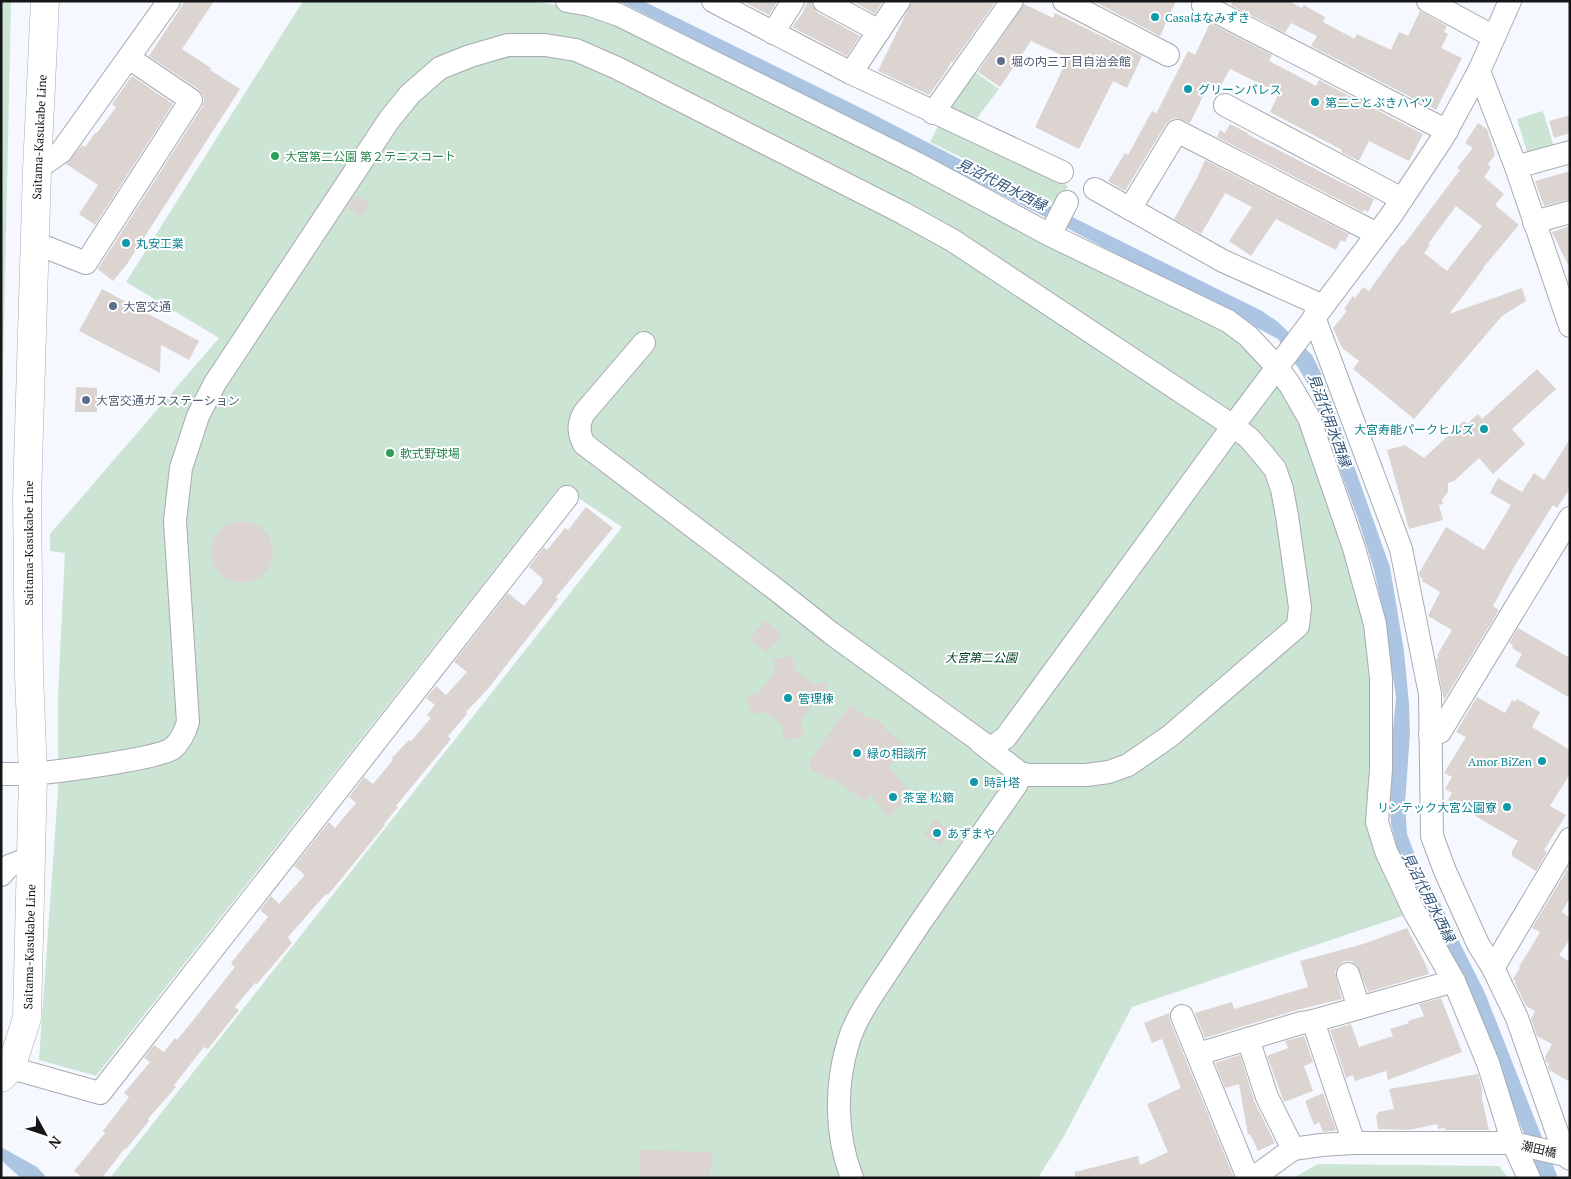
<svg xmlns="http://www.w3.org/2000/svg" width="1571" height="1179" viewBox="0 0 1571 1179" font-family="'PT Serif','Noto Sans JP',serif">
<rect width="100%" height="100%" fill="#f6f8ff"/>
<g fill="#cbe4d3">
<polygon points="1,1 11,1 1,464"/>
<polygon points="303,1 533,1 588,11 1223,325 1278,385 1304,428 1334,509 1365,621 1374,691 1373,762 1408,914 1132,1007 1063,1138 1038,1178 110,1178 622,527 560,486 96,1076 39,1060 58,790 58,694 65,553 50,551 50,534 219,338 126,282"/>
<polygon points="972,70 999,89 974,122 944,109"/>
<polygon points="1543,111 1554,147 1528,155 1517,119"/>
<polygon points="939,124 1068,186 1058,205 930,142"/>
<polygon points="1318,1164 1499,1166 1508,1178 1293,1178"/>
</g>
<g fill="#acc5e2">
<polygon points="619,1 643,1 865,110 1054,208 1262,311 1278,322 1312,355 1321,373 1390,567 1404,651 1409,704 1410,733 1405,804 1407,834 1419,866 1440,903 1485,993 1558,1178 1541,1178 1490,1046 1450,953 1412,883 1399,856 1391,824 1388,784 1396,697 1381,602 1374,570 1360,525 1311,390 1299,369 1278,339 1063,226"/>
<polygon points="1,1147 37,1167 47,1178 21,1178 1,1160"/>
</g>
<g fill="#dbd4d1" fill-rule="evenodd">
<polygon points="185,1 214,1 182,49 211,68 210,70 240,89 127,264 113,281 98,269 202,107 204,101 203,95 198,89 149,56"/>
<polygon points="742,1 775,1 777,2 769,15"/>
<polygon points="808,1 811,1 813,7 818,13 860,36 847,56 792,27 802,14"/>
<polygon points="852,1 883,1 875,14"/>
<polygon points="912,1 996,1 953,62 951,62 947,70 929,95 878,71"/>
<polygon points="1093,1 1176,1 1160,36"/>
<polygon points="1233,1 1289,1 1302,8 1304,5 1325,17 1323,22 1353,38 1355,38 1357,34 1391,50 1399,32 1408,36 1420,11 1447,26 1444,32 1448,34 1441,48 1462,58 1436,110 1311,46 1317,36 1291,23 1285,33 1231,5"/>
<polygon points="1024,4 1053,18 1055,13 1142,56 1127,88 1113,81 1079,149 1035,127 1068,58 1031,41 1000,87 978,72"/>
<polygon points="1210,23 1272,55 1269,61 1296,75 1316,86 1319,80 1423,134 1409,161 1369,141 1359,161 1341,152 1342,150 1270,112 1279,93 1230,69 1218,91 1208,86 1190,123 1176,118 1170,120 1166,124 1125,191 1108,181 1125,153 1128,155 1152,111 1156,114 1188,51 1195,55"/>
<polygon points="132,76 173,104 95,225 79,214 98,185 66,164 82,145 85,147 96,132 97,133 116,107 112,104"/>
<polygon points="1570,115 1570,133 1554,138 1549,121"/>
<path d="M 1478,123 L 1487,129 L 1495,155 L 1488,164 L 1491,167 L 1484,177 L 1504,194 L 1495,205 L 1519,225 L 1482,269 L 1484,268 L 1449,314 L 1522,288 L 1526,301 L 1502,316 L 1414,419 L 1353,369 L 1359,361 L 1342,348 L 1333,328 L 1347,311 L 1344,309 L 1353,296 L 1355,298 L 1363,287 L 1369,291 L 1402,245 L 1403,246 L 1460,170 L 1457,168 L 1473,148 L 1465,143 ZM 1456,206 L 1482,226 L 1447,271 L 1424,253 L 1430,245 L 1428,244 Z"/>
<polygon points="1230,124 1248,133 1247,134 1374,199 1368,212 1364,210 1363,212 1217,137 1220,130 1225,133"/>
<polygon points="1205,160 1349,234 1345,242 1341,240 1336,250 1276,219 1251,256 1229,241 1252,207 1225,193 1201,234 1174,219 1197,178"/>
<polygon points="1570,171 1570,199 1544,206 1535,181"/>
<polygon points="356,195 370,204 361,217 347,208"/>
<polygon points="1570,226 1570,269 1552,232"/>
<polygon points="102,289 199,341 189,360 161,345 160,373 79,331"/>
<polygon points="1537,369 1556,389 1512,429 1525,444 1493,474 1479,458 1454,481 1448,483 1448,492 1442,500 1443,504 1439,505 1443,520 1409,529 1387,450 1405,445 1424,458 1464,421 1467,424 1478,414 1482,419"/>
<polygon points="76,387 97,388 97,412 75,412"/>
<polygon points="1570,439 1570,488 1557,508 1553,505 1514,567 1493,606 1499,610 1444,700 1436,660 1439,656 1437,655 1452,630 1428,616 1440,592 1422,581 1423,579 1420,577 1419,573 1446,527 1484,550 1511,505 1490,493 1498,478 1522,492 1534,473 1544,480"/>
<polygon points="586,507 613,528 556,597 558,599 487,690 466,712 467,714 448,736 451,739 396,806 398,807 384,824 385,825 328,895 326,894 288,937 292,943 257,984 255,983 235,1007 239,1010 208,1049 204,1047 174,1085 176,1087 148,1119 149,1121 126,1149 125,1148 102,1178 83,1178 74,1171 105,1133 103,1131 129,1097 124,1093 150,1062 144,1058 154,1045 164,1052 175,1038 177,1040 191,1023 235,967 231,963 268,917 260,910 271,896 279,904 305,875 294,866 329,822 335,828 356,803 349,797 364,777 373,784 393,760 391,759 409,740 411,741 431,718 427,715 435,705 426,698 436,686 446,695 467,672 454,662 508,593 524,606 543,582 541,581 543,579 529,567 544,547 547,550 565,528 568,530"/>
<circle cx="242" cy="552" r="31"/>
<polygon points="765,620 782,634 767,653 750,639"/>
<polygon points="1518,628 1570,658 1570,698 1515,666 1522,654 1512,648 1513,645 1509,643"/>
<polygon points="792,656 794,669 814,684 827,682 830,701 813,704 801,721 804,737 784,740 782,724 765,712 750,714 747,695 759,693 775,672 773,659"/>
<polygon points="1477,697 1505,713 1512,700 1515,702 1517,699 1540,712 1532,727 1570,750 1570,774 1550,806 1566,815 1544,850 1547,852 1536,871 1512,856 1512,851 1518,841 1448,800 1452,793 1445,789 1452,777 1444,773 1466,737 1456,732"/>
<polygon points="850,705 868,718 874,718 885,726 885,730 905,744 889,767 913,796 888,817 870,794 865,801 832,778 826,779 810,768 809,762"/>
<polygon points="935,819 951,831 940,846 924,834"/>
<polygon points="1570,865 1570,897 1562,912 1570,918 1570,939 1559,955 1570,962 1570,1082 1549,1070 1548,1066 1549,1064 1546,1062 1545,1057 1552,1044 1537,1036 1531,1019 1535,1011 1526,1006 1515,983 1516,982 1513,979 1520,968 1519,967 1540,932 1532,928"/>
<polygon points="1407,928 1426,965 1429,974 1368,992 1357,965 1351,961 1344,961 1339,965 1335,972 1342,999 1297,1010 1205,1038 1195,1013 1232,1002 1234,1009 1308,987 1300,961 1363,944"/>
<polygon points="1441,998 1462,1052 1388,1080 1386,1071 1355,1081 1353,1075 1346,1078 1330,1030 1351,1024 1359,1047 1393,1036 1390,1029 1409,1023 1408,1021 1424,1016 1419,1004"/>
<polygon points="1169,1013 1170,1021 1234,1178 1075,1178 1075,1172 1138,1156 1140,1165 1168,1152 1147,1104 1181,1088 1162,1039 1152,1043 1144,1023"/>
<polygon points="1304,1036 1313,1062 1304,1066 1313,1091 1284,1102 1267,1056 1288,1048 1285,1041"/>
<polygon points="1240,1055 1255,1103 1275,1143 1258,1151 1250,1134 1248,1135 1239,1084 1225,1088 1215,1063"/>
<polygon points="1478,1074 1482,1088 1482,1099 1489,1130 1445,1130 1445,1128 1438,1129 1437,1124 1409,1130 1378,1129 1376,1115 1378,1114 1378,1112 1394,1109 1389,1089"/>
<polygon points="1323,1093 1336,1130 1332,1131 1323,1132 1319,1122 1314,1125 1305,1101"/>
<polygon points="640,1150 712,1152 710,1178 640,1178"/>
</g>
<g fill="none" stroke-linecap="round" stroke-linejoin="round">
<g stroke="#a7aab0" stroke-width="24">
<g id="minor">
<polyline points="567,1 590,5 619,15 916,163 1050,235 1228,321 1248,336 1277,367 1290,385 1309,418 1354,548 1375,624 1381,678 1381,769 1377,822 1386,851 1414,911 1454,981 1488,1063 1513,1143 1529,1178"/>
<polyline points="713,1 851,73 1062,172"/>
<polyline points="824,1 879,31"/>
<polyline points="1064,1 1168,55"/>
<polyline points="1428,1 1494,37"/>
<polyline points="1203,5 1447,131"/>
<polyline points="773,33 793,1"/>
<polyline points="1479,71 1516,167 1570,326"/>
<polyline points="851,73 899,1"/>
<polyline points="1225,105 1402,199"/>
<polyline points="933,113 1012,1"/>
<polyline points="1516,167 1570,152"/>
<polyline points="37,169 61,152 169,1"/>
<polyline points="1095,189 1223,261 1323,306"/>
<polyline points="1130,209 1177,131 1377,234"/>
<polyline points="1534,222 1570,212"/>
<polyline points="1050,235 1067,202"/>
<polyline points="35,243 86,263 191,100 129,58"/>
<polyline points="1314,317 1401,549 1430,694 1432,836 1445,871 1478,944 1493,968 1517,1018 1565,1155 1570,1159"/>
<polyline points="1430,734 1440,732 1570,518"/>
<polyline points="981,743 1020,773 1028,775 1086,775 1109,772 1128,765 1170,736 1298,626 1300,607 1287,516 1282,489 1275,469 1262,453 1249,438 1233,426 1390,217 1442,139 1479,71 1510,1"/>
<path d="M 1,774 C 12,774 22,774 32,774 C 54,772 160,759 173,748 C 181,741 185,732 188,722 L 175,521 L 181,468 L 198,416 L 215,383 L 389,120 L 410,94 L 440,68 L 470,56 L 508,45 L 545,45 L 576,50 L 617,68 L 903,213 L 952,240 L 1233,426 L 1006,737 L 993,747 L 987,746 L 831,633 L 778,591 L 584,444 C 578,432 578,424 584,413 L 644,343"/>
<polyline points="1,875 9,866 32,857"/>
<polyline points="1493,968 1570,839"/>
<polyline points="1348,974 1359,1008"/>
<polyline points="1182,1016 1248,1178"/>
<polyline points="1248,1039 1267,1097 1293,1149"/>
<polyline points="1198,1054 1301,1023 1313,1021"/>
<polyline points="11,1068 100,1093 567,497"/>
<polyline points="1354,1143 1313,1021 1454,981"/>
<path d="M 852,1178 C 835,1134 835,1084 849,1040 C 855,1021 867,1003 878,986 C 892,965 906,944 920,923 C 952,877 984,831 1016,785 L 1020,773"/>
<polyline points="1253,1178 1293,1149 1321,1145 1354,1143 1513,1143 1565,1155"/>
</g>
</g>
<g stroke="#a7aab0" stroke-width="29">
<g id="major">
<path id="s1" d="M 1,1078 L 11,1068 L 27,1018 L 33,774 L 29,675 L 27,497 L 37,169 L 45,1"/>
</g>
</g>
<use href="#minor" stroke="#fff" stroke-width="22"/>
<use href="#major" stroke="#fff" stroke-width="28"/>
</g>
<g fill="#0f9aa8" stroke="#fff" stroke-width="2">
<circle cx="1155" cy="17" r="5"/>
<circle cx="1188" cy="89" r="5"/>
<circle cx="1315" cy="102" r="5"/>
<circle cx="126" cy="243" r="5"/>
<circle cx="1484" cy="429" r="5"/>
<circle cx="788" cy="698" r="5"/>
<circle cx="857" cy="753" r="5"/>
<circle cx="1542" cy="761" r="5"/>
<circle cx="974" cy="782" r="5"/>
<circle cx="893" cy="797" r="5"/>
<circle cx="1507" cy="807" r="5"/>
<circle cx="937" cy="833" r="5"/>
</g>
<g fill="#5c6f8a" stroke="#fff" stroke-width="2">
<circle cx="1001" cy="61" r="5"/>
<circle cx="113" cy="306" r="5"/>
<circle cx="86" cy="400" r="5"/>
</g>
<g fill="#2e9e5b" stroke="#fff" stroke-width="2">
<circle cx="275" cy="156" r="5"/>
<circle cx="390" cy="453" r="5"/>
</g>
<g text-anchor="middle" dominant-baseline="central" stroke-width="4" stroke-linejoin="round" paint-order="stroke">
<g font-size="12" fill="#0d838f" stroke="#fff" text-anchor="start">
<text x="1165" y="17">Casaはなみずき</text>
<text x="1198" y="89">グリーンパレス</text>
<text x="1325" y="102">第二ことぶきハイツ</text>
<text x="136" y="243">丸安工業</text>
<text x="1474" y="429" text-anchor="end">大宮寿能パークヒルズ</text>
<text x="798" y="698">管理棟</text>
<text x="867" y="753">緑の相談所</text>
<text x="1532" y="761" text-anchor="end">Amor BiZen</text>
<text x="984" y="782">時計塔</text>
<text x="903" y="797">茶室 松籟</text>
<text x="1497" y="807" text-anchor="end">リンテック大宮公園寮</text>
<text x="947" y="833">あずまや</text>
</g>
<g font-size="12" fill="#4e5e75" stroke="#fff" text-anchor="start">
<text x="1011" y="61">堀の内三丁目自治会館</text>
<text x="123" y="306">大宮交通</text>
<text x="96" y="400">大宮交通ガスステーション</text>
</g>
<g font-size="12" fill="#151618" stroke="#fff">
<text stroke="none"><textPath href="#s1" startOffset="948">Saitama-Kasukabe Line</textPath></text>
<text transform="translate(28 543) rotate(-90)">Saitama-Kasukabe Line</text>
<text stroke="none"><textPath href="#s1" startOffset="138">Saitama-Kasukabe Line</textPath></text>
<text transform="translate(1539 1149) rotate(13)">潮田橋</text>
</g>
<g font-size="12" fill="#27864d" stroke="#fff" text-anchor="start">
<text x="285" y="156">大宮第二公園 第２テニスコート</text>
<text x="400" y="453">軟式野球場</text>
</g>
<g font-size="12" font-style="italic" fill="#004023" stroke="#fff">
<text x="981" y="657">大宮第二公園</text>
</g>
<g font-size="14" font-style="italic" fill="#2d5279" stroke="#fff">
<text transform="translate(1002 184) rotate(27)">見沼代用水西縁</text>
<text transform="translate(1330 420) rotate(70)">見沼代用水西縁</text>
<text transform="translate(1429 897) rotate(63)">見沼代用水西縁</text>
</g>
</g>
<rect width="1571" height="1179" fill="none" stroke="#151618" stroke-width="5"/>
<g transform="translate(45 1134) rotate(130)" stroke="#ffffff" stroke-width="4" paint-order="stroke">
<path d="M0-4L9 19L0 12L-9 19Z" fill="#151618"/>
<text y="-8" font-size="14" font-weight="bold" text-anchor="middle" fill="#151618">N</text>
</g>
</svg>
